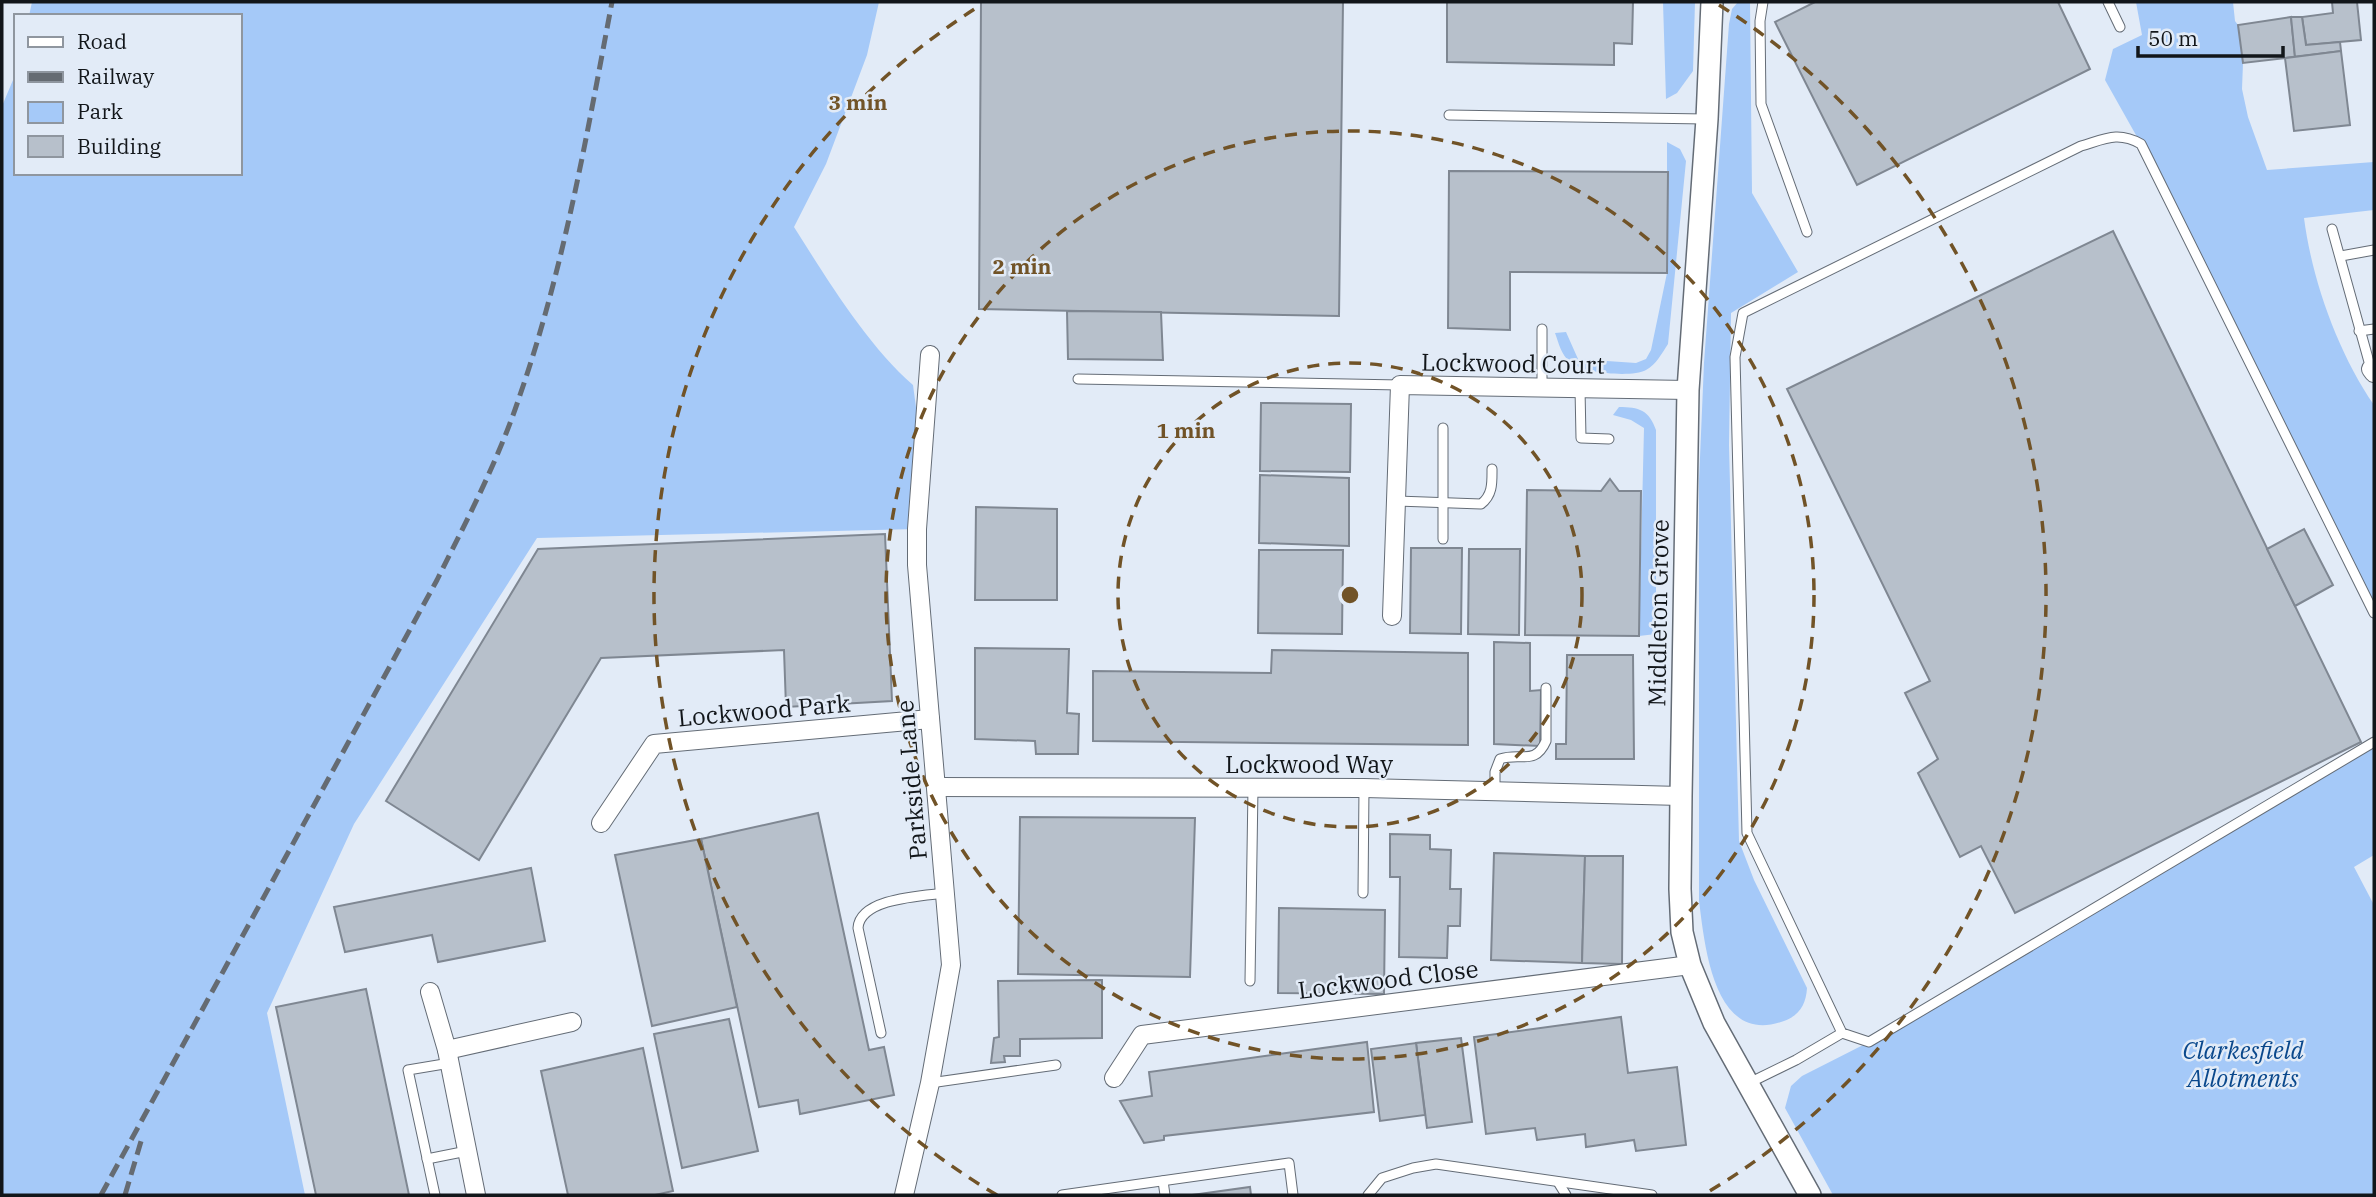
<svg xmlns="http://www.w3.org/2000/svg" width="2376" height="1197" viewBox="0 0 2376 1197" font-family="'IBM Plex Serif',serif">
<rect width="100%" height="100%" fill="#e2ebf7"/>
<g fill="#a5c9f8">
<path d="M 32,2 L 879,2 L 867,55 L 826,164 L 794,227 C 827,279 867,345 913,385 L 922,452 L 917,529 L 537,538 L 354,824 L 267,1013 L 305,1195 L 2,1195 L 2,106 L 16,73 L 16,173 L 240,173 L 240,16 L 29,16 Z"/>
<polygon points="1663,2 1695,2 1693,71 1677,93 1666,99"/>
<path d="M 1738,2 L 1750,2 L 1752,193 L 1798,272 L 1731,313 L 1729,445 L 1739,841 L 1754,880 L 1807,988 C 1806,1004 1800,1015 1784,1021 C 1714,1047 1705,947 1699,901 L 1699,481 L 1704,363 L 1729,24 L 1732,9 Z"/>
<path d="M 2136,2 L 2233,2 L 2235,21 L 2238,25 L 2243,63 L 2242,89 L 2248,117 L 2267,170 L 2374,162 L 2374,210 L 2304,218 C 2312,280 2338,353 2374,405 L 2374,613 L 2141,144 L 2105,80 L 2113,49 L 2142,35 Z"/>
<path d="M 1667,142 L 1680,149 L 1686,161 L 1668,344 C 1662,353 1656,365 1646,370 C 1631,378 1583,373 1570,362 C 1561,354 1559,344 1555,333 L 1566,332 L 1578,359 L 1636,363 L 1646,359 L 1651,350 L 1667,273 Z"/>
<path d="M 1619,407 C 1639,407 1649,410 1656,430 L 1656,634 L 1639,636 L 1644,428 L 1631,420 L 1613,415 Z"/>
<polygon points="2374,742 2374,855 2354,867 2374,905 2374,1195 1833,1195 1785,1108 1791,1086 1802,1076 1869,1042"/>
</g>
<g fill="#b7c0cb" stroke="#7f8792" stroke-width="2">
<polygon points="981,2 1343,2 1339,316 979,309"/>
<polygon points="1447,2 1633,2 1632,44 1614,43 1614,65 1447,62"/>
<polygon points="1815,2 2058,2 2090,69 1857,185 1775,22"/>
<polygon points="2332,2 2357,2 2361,40 2306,45 2302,17 2333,13"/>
<polygon points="2291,17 2295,57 2243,63 2238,25"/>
<polygon points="2291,17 2302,17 2306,45 2340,42 2341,51 2295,57"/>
<polygon points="2341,51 2350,125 2294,131 2285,58"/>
<polygon points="1449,171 1668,172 1667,273 1510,272 1510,330 1448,328"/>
<polygon points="2113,231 2361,742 2015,913 1981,846 1960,857 1918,773 1938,759 1905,693 1930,681 1787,389"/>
<polygon points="1067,311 1161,312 1163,360 1068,359"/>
<polygon points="1261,403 1351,404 1350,472 1260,471"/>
<polygon points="1260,475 1349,478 1349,546 1259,543"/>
<polygon points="1610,479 1619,491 1641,491 1639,636 1525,635 1527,490 1601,491"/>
<polygon points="976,507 1057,509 1057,600 975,600"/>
<polygon points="2304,529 2333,585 2295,606 2267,549"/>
<polygon points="885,534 892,701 786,707 784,650 601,658 479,860 386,801 538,549"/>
<polygon points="1411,548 1462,548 1461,634 1410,633"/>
<polygon points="1469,549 1520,549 1519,635 1468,634"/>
<polygon points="1259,550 1343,550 1342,634 1258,633"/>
<polygon points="1494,642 1530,643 1530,691 1541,690 1540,746 1494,744"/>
<polygon points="975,648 1069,649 1067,713 1079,714 1078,754 1036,754 1035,741 975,739"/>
<polygon points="1272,650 1468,653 1468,745 1093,741 1093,671 1271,673"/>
<polygon points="1567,655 1633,655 1634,759 1556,759 1556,744 1566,744"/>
<polygon points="818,813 869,1050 884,1047 894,1095 800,1114 798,1100 759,1107 701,839"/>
<polygon points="1020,817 1195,818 1190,977 1018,974"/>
<polygon points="1390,834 1430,835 1430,849 1451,850 1450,889 1461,889 1460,926 1448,926 1447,958 1399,957 1400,877 1390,877"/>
<polygon points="701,839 737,1007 652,1026 615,855"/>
<polygon points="1494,853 1585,856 1582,963 1491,960"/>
<polygon points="1585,856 1623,856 1622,964 1582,963"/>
<polygon points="531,868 545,941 438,962 432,935 345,952 334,907"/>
<polygon points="1279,908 1385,910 1384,994 1278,993"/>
<polygon points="1102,980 1102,1038 1020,1039 1020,1056 1004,1056 1005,1062 991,1063 994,1038 999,1037 998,981"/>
<polygon points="366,989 409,1195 316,1195 276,1007"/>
<polygon points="1621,1017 1628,1073 1677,1067 1686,1145 1636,1151 1634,1140 1586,1147 1585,1134 1537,1140 1535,1128 1486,1134 1474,1037"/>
<polygon points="729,1019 758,1151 682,1168 654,1034"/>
<polygon points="1461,1038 1472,1122 1427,1128 1416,1043"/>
<polygon points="1367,1042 1374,1112 1164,1136 1164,1140 1144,1143 1120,1101 1152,1096 1149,1072"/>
<polygon points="1416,1043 1425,1115 1380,1121 1371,1049"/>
<polygon points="643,1048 673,1191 655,1195 568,1195 541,1071"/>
<polygon points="1250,1187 1251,1195 1192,1195"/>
</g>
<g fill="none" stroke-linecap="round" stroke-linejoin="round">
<g stroke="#646c76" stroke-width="11">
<g id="service">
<polyline points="1763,2 1760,21 1761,104 1807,232"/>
<polyline points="2108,2 2120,27"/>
<polyline points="1449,115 1706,119"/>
<polyline points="2332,229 2371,369"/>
<polyline points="2341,256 2374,250"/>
<polyline points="2359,331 2374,329"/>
<polyline points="1078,379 1400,385"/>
<polyline points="1542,387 1542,329"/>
<polyline points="1580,389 1581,438 1609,439"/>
<path d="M 1397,501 L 1481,504 C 1493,495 1492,482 1492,469"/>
<polyline points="1443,539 1443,428"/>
<path d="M 2374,613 L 2141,144 C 2118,131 2105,139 2081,146 L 1743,313 L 1735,357 L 1747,833 L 1842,1033 L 1869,1042 L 2374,742"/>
<path d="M 1495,791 L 1495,772 L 1500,759 C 1521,752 1535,766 1546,741 L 1546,688"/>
<polyline points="1363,893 1364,788"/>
<polyline points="1250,981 1253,788"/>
<path d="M 881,1033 L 858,928 C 860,898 922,896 945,893"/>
<polyline points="930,1083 1056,1065"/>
<polyline points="1749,1083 1796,1060 1842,1033"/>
<polyline points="427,1159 467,1151"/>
<polyline points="1163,1181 1165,1195"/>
<polyline points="1558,1182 1566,1195"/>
<polyline points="435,1195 408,1070 450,1063"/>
<polyline points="1062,1195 1289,1163 1293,1195"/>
<polyline points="1368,1195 1382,1178 1413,1168 1436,1164 1652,1195"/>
</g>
</g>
<g stroke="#646c76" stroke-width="20">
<g id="minor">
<polyline points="2371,369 2374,373"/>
<polyline points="1392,616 1400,385 1688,390"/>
<polyline points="937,787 1364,788 1681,796"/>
<polyline points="601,823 654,744 930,719"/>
<polyline points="430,992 447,1050 476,1195"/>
<polyline points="447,1050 572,1022"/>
<polyline points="1114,1078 1142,1035 1690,965"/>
<polyline points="904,1195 930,1083 951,965 917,565 917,529 930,355"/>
</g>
</g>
<g stroke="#646c76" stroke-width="24">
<polyline id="tertiary" points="1712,2 1707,119 1688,390 1681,796 1680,889 1682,932 1690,965 1714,1023 1810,1195"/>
</g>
<use href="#service" stroke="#fff" stroke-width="9"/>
<use href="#minor" stroke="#fff" stroke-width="18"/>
<use href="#tertiary" stroke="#fff" stroke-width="21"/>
<g stroke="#656b72" stroke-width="5" stroke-dasharray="14 7" stroke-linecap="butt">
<path d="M 101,1195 L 437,580 C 467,520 499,459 520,395 C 564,268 587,134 612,2"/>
<polyline points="125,1195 142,1138"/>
</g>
</g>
<g fill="none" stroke="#715327" stroke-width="3.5" stroke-dasharray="12 9">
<circle cx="1350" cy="595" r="232"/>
<circle cx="1350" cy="595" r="464"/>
<path d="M997 1195A696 696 0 0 1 981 5M1719 5A696 696 0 0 1 1703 1195"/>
</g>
<g text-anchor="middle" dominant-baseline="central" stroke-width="5" stroke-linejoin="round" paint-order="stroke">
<g font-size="24" fill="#12161a" stroke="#e2ebf7">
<text transform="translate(1513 363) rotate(1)">Lockwood Court</text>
<text transform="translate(1658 613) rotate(-89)">Middleton Grove</text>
<text transform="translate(764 710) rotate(-5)">Lockwood Park</text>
<text x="1309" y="764">Lockwood Way</text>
<text transform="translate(911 780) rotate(-95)">Parkside Lane</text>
<text transform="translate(1388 979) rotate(-7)">Lockwood Close</text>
</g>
<g font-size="24" font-style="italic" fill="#0a488c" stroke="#e2ebf7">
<text x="2243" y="1050">Clarkesfield<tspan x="2243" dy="28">Allotments</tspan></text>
</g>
</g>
<circle cx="1350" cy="595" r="10" fill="#715327" stroke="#e2ebf7" stroke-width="3.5"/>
<g font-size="21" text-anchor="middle" font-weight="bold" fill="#715327" stroke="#e2ebf7" stroke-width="5" stroke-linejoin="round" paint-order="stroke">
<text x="858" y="110">3 min</text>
<text x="1022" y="274">2 min</text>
<text x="1186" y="438">1 min</text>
</g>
<rect width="2376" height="1197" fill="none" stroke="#12161a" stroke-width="7"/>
<rect x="14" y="14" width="228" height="161" fill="#e2ebf7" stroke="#8f969f" stroke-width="2"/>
<rect x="28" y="37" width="35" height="10" fill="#ffffff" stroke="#8f969f" stroke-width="2"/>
<text x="77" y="49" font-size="21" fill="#12161a">Road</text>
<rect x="28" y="72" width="35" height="10" fill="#656b72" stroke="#8f969f" stroke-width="2"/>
<text x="77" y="84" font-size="21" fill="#12161a">Railway</text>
<rect x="28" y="102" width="35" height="21" fill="#a5c9f8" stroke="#8f969f" stroke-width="2"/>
<text x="77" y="119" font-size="21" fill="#12161a">Park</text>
<rect x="28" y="136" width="35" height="21" fill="#b7c0cb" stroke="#8f969f" stroke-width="2"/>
<text x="77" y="154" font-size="21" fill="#12161a">Building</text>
<path d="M2138 46v10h145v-10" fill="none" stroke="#12161a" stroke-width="3.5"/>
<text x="2148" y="46" font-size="21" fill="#12161a" stroke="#e2ebf7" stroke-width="5" paint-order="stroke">50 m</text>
</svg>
